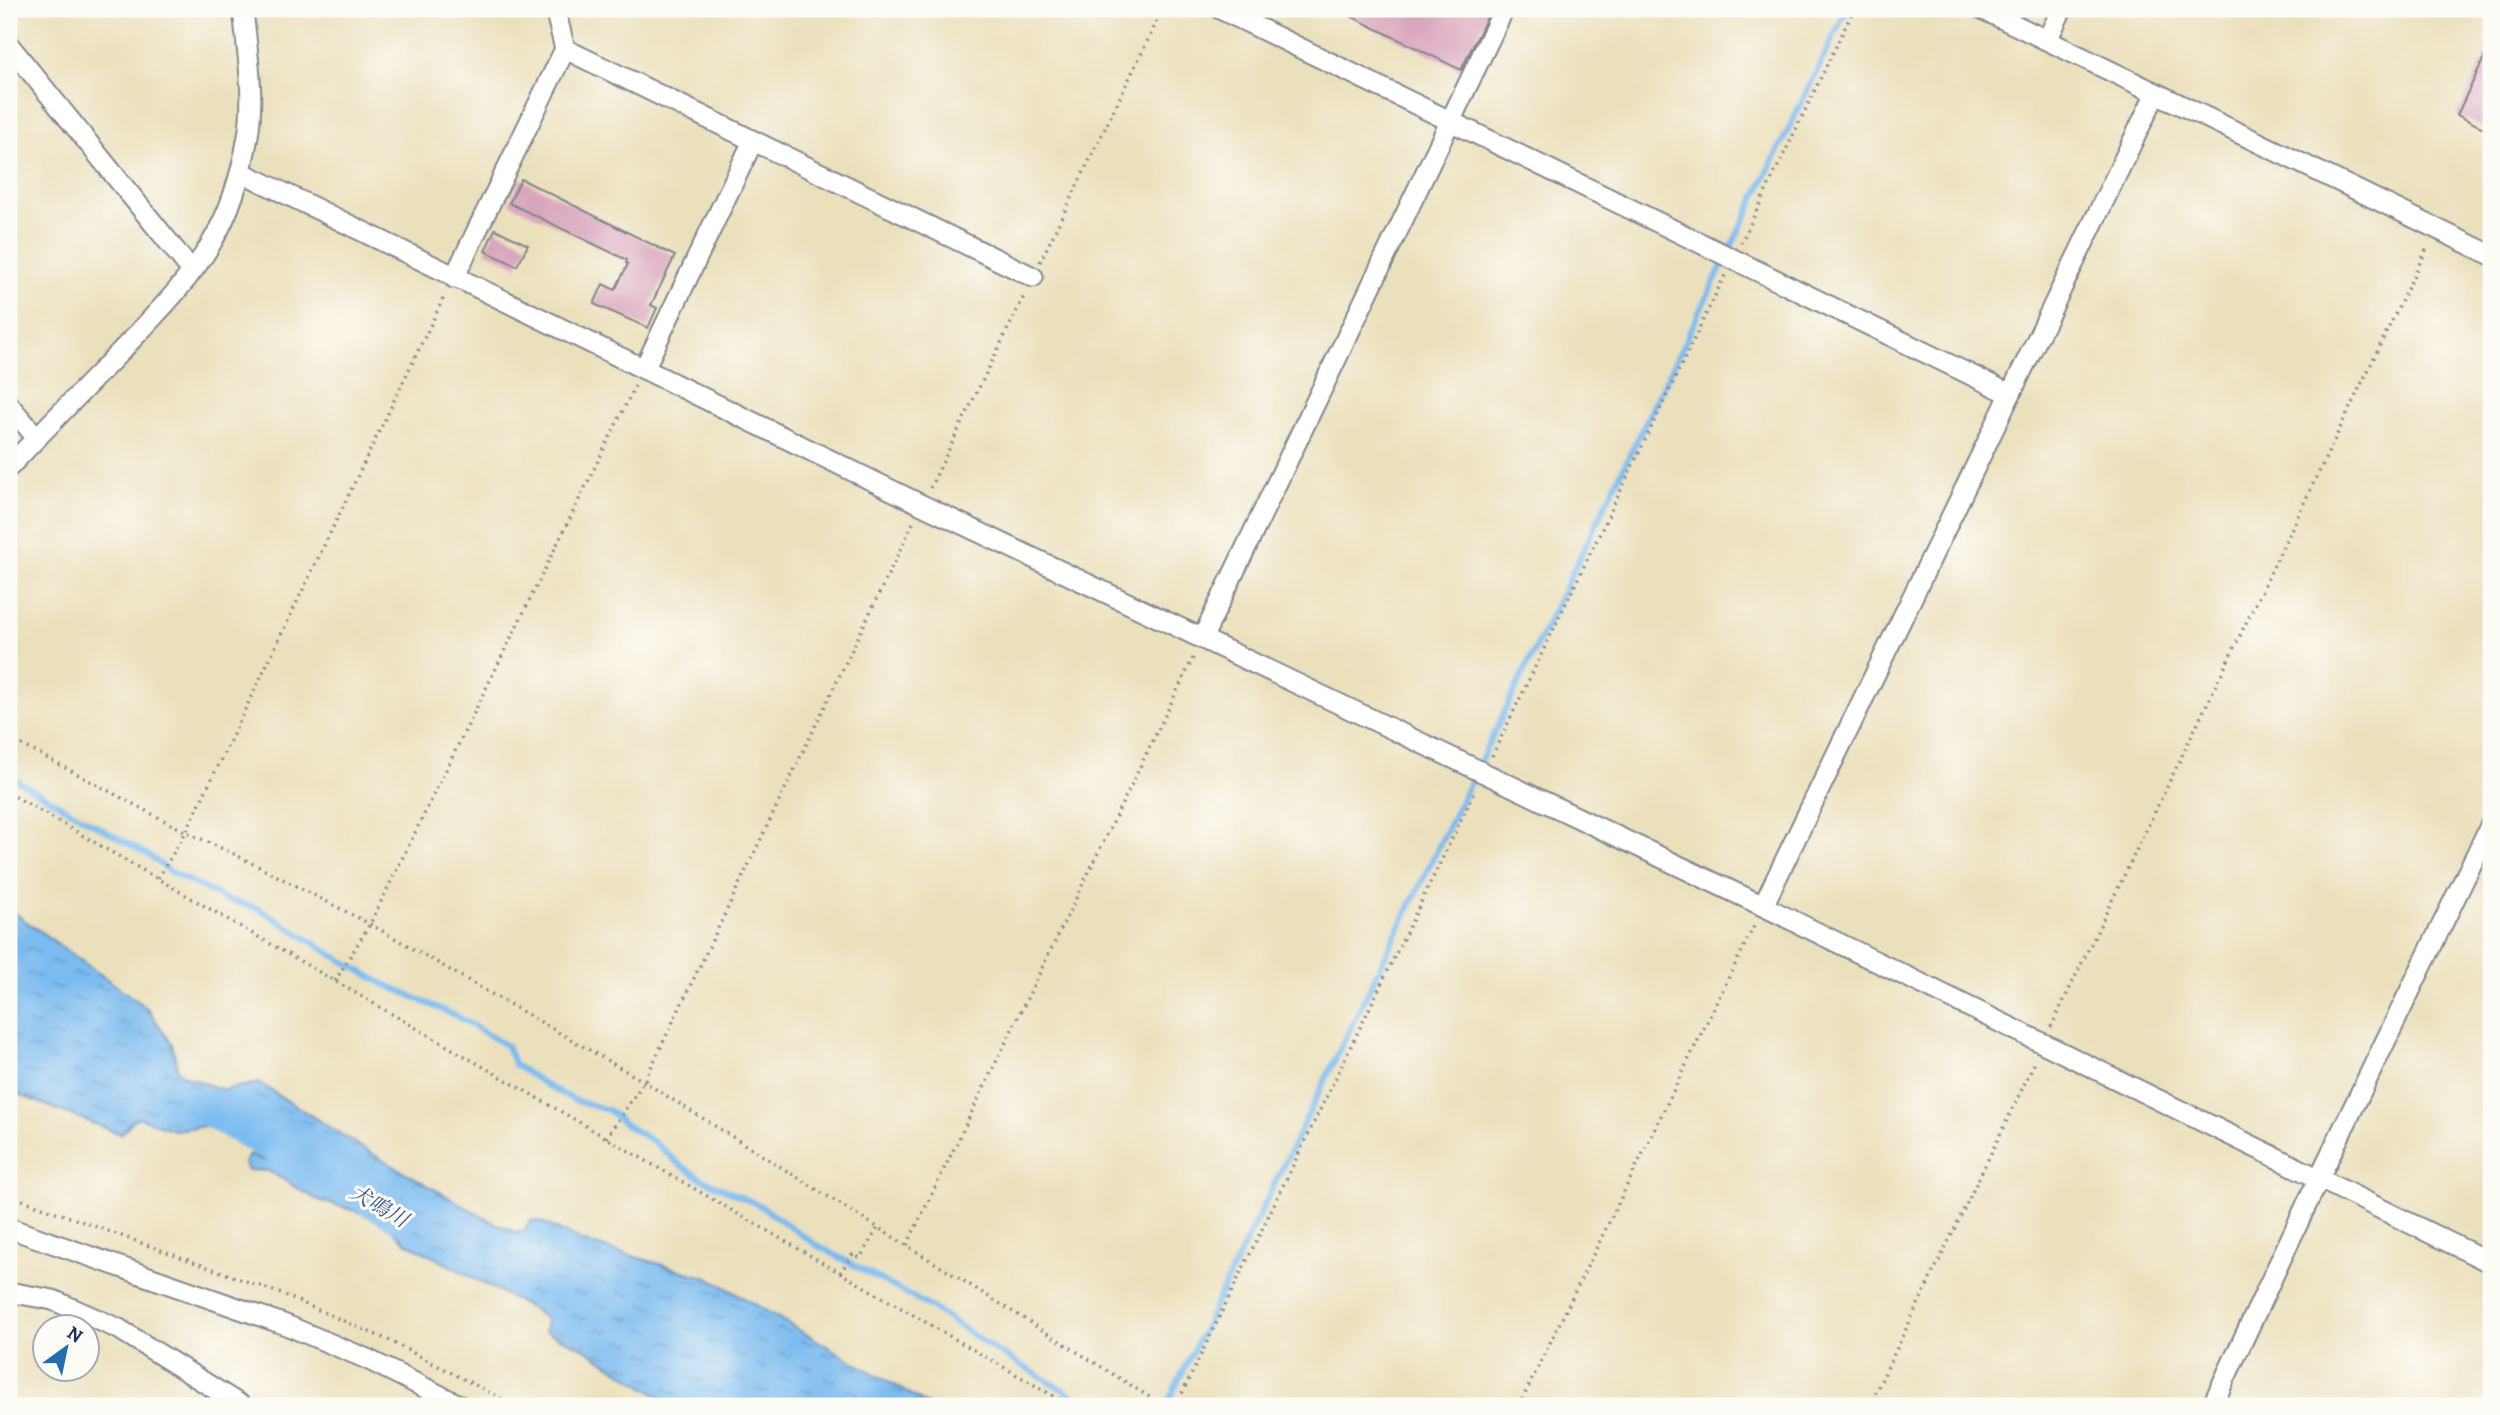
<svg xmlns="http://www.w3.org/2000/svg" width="2500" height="1415" viewBox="0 0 2500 1415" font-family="Alegreya,'Noto Serif JP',serif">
<defs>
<pattern id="water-ripples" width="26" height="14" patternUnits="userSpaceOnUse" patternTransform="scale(1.75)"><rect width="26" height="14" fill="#7cbbf0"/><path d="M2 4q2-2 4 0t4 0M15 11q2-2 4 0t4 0" fill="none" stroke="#6598c6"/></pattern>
</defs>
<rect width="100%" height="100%" fill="#fdfcf7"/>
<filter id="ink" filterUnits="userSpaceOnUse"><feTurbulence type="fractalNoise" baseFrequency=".0143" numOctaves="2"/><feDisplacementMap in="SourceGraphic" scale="14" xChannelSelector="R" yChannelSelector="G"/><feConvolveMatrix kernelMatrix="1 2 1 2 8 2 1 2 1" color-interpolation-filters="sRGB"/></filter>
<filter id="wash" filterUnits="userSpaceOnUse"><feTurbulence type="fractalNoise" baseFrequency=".00686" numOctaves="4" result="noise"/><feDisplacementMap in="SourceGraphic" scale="28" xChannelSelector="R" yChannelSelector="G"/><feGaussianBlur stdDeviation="1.57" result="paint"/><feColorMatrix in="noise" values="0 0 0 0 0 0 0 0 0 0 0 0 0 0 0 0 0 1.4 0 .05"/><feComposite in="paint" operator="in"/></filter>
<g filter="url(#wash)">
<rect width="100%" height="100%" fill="#ebe0bc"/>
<polygon fill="url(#water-ripples)" stroke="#4c75a7" stroke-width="2" points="9,909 147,1008 172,1044 178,1071 184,1076 223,1090 259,1083 364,1149 491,1221 517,1233 524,1231 531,1220 542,1222 584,1242 711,1279 930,1406 674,1406 585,1349 545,1331 547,1321 536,1311 407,1243 378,1218 316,1199 268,1171 248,1170 244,1163 249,1155 302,1173 353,1198 363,1191 270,1132 212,1125 173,1130 139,1117 133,1120 121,1134 9,1091"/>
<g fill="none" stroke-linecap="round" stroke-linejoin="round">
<g stroke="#7cbbf0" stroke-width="6">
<polyline points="9,776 150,856 169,871 225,899 260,909 331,954 380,982 458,1017 507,1046 515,1065 549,1087 576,1101 608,1110 627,1126 654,1142 679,1164 702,1179 759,1205 815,1244 934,1309 995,1350 1091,1406"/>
<polyline points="1169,1400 1847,9"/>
</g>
<polyline stroke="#7cbbf0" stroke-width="35" points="205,1107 401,1216"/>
</g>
<g id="blocks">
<g fill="#daa6bd">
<polygon points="1336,9 1491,9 1461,70"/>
<polygon points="2491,43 2491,132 2457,115"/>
<polygon points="521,179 675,256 651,305 657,308 648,328 594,304 603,284 615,290 628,264 626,263 627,260 509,203"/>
<polygon points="495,229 528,245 517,266 485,251"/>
</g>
</g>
</g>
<g filter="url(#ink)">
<use href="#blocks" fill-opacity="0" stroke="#83888d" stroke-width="2"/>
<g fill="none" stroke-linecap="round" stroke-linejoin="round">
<g stroke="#83888d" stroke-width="23">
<g id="minor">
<polyline points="1220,9 2010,394"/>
<polyline points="1982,9 2491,255"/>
<polyline points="2047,40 2062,9"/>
<polyline points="9,45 192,271"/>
<polyline points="565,49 1033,277"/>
<polyline points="241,172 922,505 1763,906 2491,1263"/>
<polyline points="454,278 565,49 555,9"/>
<polyline points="644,369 753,141"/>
<polyline points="9,405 37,438"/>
<path d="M 9,467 C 46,428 83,390 120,352 C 152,318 188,283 212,242 C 231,210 242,172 248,136 C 255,94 247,51 243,9"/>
<polyline points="1203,637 1504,9"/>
<polyline points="1763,906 2156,93"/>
<polyline points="9,1228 286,1325 367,1359 461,1406"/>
<polyline points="9,1292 53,1300 119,1329 242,1406"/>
<polyline points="2212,1406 2319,1178 2491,824"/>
</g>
</g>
<g stroke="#83888d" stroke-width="3.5" stroke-dasharray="2 5" stroke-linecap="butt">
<polyline points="1741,243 1854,9"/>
<polyline points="1040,262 1163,9"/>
<polyline points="930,488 1025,294"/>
<polyline points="9,738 186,832 234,854 370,924 638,1078 1164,1406"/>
<polyline points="1492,756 1725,275"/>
<polyline points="9,793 1071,1406"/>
<polyline points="158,878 186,832 445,295"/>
<polyline points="335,981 370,924 635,386"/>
<polyline points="2051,1027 2428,246"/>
<polyline points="606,1138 644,1082 914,521"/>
<polyline points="9,1195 279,1293 388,1340 516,1406"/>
<polyline points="907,1245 1194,656"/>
<polyline points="840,1273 853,1254 860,1258 878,1228"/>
<polyline points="1176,1406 1476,789"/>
<polyline points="1519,1406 1755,924"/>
<polyline points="1869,1406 2036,1060"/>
</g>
<use href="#minor" stroke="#fff" stroke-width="19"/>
</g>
</g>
<g text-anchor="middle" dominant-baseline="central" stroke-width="6" stroke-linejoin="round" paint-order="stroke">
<g font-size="21" font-style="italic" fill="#38598a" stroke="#fdfcf7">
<text transform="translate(379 1206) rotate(30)">犬鳴川</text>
</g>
</g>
<rect width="2500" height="1415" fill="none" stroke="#fdfcf7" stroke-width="35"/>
<g transform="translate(66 1348) rotate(33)"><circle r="33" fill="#fdfcf7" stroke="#a3aaba" stroke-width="2"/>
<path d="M0-5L12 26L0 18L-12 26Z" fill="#1f6fb2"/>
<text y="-10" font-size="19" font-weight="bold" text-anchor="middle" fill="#1b2f5e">N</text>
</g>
</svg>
